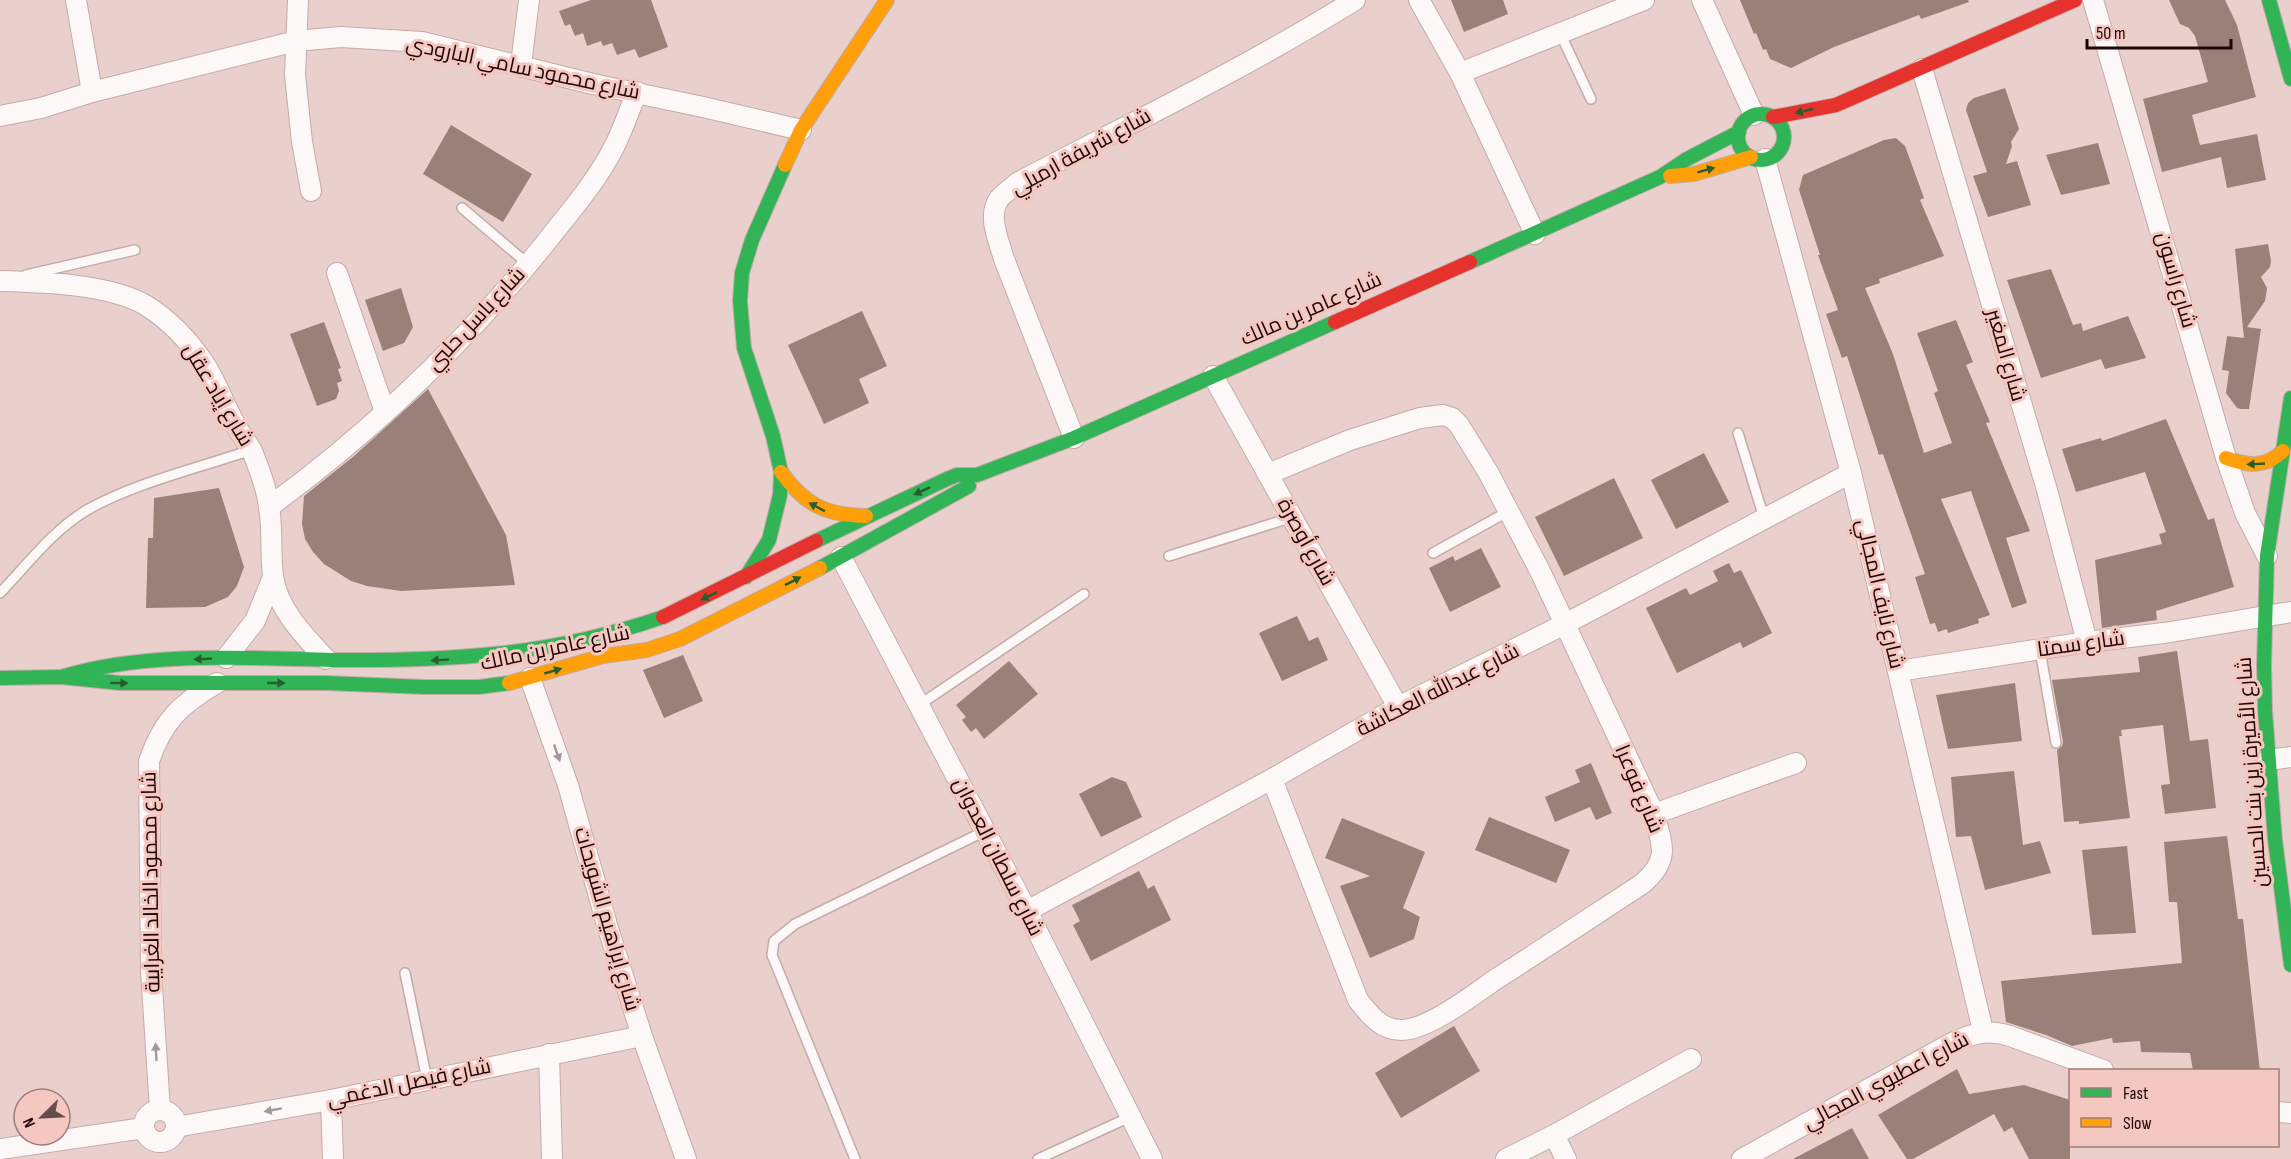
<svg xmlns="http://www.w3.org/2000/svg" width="2291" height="1159" viewBox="0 0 2291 1159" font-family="'Sofia Sans Condensed',Cairo,sans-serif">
<rect width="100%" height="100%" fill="#e9d0cd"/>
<g fill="#998179">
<polygon points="591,0 651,0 668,47 639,58 635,49 617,55 612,43 603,46 601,41 587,46 583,33 575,36 570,24 565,26 559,11"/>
<polygon points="1451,0 1503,0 1508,14 1464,32"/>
<polygon points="1740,0 1968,0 1969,2 1921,19 1919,15 1834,47 1791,68 1770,59 1766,49 1763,50 1756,33 1754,34"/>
<polygon points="2169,0 2225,0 2237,25 2256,97 2192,115 2200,145 2257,134 2266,180 2227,188 2221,157 2162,172 2143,99 2208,82 2195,36 2189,28 2180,24"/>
<polygon points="2005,88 2019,129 2011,142 2012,146 2006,164 2017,161 2031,205 1988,217 1973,176 1987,172 1966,110 1968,103 1974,98"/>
<polygon points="451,125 532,174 503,222 423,174"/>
<polygon points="1896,138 1905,146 1924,198 1920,200 1944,256 1879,279 1880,283 1865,288 1893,354 1924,453 1952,443 1934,393 1938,391 1917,333 1956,320 1973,362 1966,365 1990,422 1986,423 2030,531 2006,538 2027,603 2012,608 1971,491 1941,499 1990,615 1978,619 1979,623 1948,633 1947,629 1938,632 1935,623 1930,624 1915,577 1925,574 1883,454 1879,455 1847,356 1842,358 1826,314 1838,310 1818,255 1820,255 1799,190 1803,175 1884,140"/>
<polygon points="2098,143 2110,184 2061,195 2046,155"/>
<polygon points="2268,244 2271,261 2270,267 2261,277 2267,288 2265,301 2247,327 2261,329 2249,409 2241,409 2237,408 2226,393 2229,371 2222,370 2227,336 2244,338 2235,249"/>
<polygon points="2051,269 2073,325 2081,323 2083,331 2128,316 2146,358 2105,369 2101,359 2041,378 2007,280"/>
<polygon points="401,288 413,327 404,343 383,351 365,300"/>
<polygon points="862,311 887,366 859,379 869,403 824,424 788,345"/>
<polygon points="324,322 341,368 338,369 342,381 337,383 339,391 336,399 317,406 290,334"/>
<polygon points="428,389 506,535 515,585 401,591 367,586 351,581 324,564 313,552 305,539 302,524 304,496 354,456"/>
<polygon points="2166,419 2208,520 2214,518 2234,587 2156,611 2157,620 2102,628 2095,560 2162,544 2159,534 2166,532 2145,472 2076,492 2062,449 2101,438 2102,441"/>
<polygon points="1704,453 1729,502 1676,529 1651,480"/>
<polygon points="1614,478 1643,538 1564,576 1535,517"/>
<polygon points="219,488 244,567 237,586 228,597 205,607 146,608 148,538 153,538 154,498"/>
<polygon points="1481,548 1501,587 1450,612 1429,568 1453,556 1455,561"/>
<polygon points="1729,563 1734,573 1741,570 1772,633 1743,648 1740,642 1677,673 1646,608 1686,588 1690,595 1718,581 1713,571"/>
<polygon points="1297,616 1309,641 1318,637 1328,660 1282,681 1259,633"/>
<polygon points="2177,651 2190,741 2208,739 2216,808 2165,814 2161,785 2170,784 2163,725 2121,730 2122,736 2119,736 2130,818 2079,824 2079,821 2064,822 2057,750 2062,746 2063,742 2052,680 2140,672 2138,657"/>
<polygon points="683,655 703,701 664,718 643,670"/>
<polygon points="1009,661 1038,694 984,739 976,728 971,732 962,720 966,717 956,705"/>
<polygon points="2015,683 2022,741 1948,749 1936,695"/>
<polygon points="1591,763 1612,813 1596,820 1590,807 1555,822 1545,797 1580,782 1575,770"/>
<polygon points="2014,771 2023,845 2040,841 2051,873 1985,890 1971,836 1956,837 1951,777"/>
<polygon points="1112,777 1126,782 1142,817 1101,837 1079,794"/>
<polygon points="1489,817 1570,850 1556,883 1475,850"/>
<polygon points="1342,818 1425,852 1403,908 1420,917 1414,939 1370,958 1340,886 1370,876 1325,858"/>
<polygon points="2227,836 2238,919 2243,919 2260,1071 2193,1071 2190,1053 2141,1052 2140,1041 2113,1043 2112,1038 2072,1046 2046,1035 2006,1022 2001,981 2182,963 2177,902 2169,902 2164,842"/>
<polygon points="2127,846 2136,933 2092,935 2082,850"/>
<polygon points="1139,871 1148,889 1154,885 1171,920 1091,961 1073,925 1080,921 1072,905"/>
<polygon points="1454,1026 1480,1071 1401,1118 1375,1073"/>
<polygon points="1957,1069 1969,1094 2024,1085 2070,1100 2070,1159 2029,1159 2012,1127 2004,1132 1994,1114 1913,1159 1907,1159 1878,1115"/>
<polygon points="1852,1128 1869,1159 1793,1159"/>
</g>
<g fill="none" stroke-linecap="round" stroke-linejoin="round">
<g stroke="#c4aba8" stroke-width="12">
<g id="lane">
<polyline points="1560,33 1591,99"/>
<polyline points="462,208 528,264"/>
<polyline points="26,275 135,250"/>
<polyline points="1738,433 1764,518"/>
<polyline points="1433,553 1509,511"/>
<polyline points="1169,556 1293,517"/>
<path d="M 0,593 C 27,565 53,530 87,510 C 134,483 199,468 251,450"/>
<polyline points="2040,650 2056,743"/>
<polyline points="919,705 1084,594"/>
<polyline points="405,973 427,1080"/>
<polyline points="855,1159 772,955 774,941 795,924 985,831"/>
<polyline points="1038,1159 1130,1117"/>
</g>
</g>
<g stroke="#c4aba8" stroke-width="22">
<g id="street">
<polyline points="76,0 92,92"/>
<polyline points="298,0 295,75 302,142 311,191"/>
<polyline points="1419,0 1460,73 1535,234"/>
<polyline points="1702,0 1754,115"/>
<polyline points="2093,0 2226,458 2245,513 2267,556"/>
<polyline points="521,65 529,0"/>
<polyline points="1922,69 2047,490 2087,642"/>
<polyline points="1460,73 1644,0"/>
<polyline points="0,116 41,108 92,92 296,41 341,37 422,42 593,84 703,107 801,130"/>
<polyline points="1765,159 1851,473 1983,1031"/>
<polyline points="337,273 385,412"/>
<path d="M 0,281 C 42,282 111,284 147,306 C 169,320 189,341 204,363 C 217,383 224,404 235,424 C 240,433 247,442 252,451 C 259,468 267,489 269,507 C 273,530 270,553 273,576 C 277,608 304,636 326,659"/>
<polyline points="1213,376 1398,707"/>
<path d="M 1074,438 L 1004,259 C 999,241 987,216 999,199 C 1004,193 1012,188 1017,183 C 1131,123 1246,68 1355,0"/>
<path d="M 1268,474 L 1350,440 L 1420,418 L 1443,415 L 1452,418 L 1459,425 L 1488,472 L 1540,571 L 1654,814 C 1663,846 1670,860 1642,884 C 1593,916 1545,948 1496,979 C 1473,995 1428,1030 1401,1030 C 1381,1030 1369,1014 1358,1000 L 1272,779"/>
<path d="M 269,507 C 374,430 470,338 551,236 C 573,208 598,179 614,147 C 623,130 629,110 637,92"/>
<polyline points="841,557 1027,911 1152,1159"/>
<polyline points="226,658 255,621 273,577"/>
<polyline points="1898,671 2087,642 2164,633 2291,612"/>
<polyline points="530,678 568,785 607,925 642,1036 686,1159"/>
<polyline points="2268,760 2291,757"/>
<polyline points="1654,814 1796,763"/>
<polyline points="1027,911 1272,779 1398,707 1563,625 1851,473"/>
<polyline points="549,1054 552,1159"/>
<polyline points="331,1100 333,1159"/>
<path d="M 160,1110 L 151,971 L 149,761 C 163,721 180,704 217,683"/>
<circle cx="160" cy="1126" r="16"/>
<polyline points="2278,1112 2291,1113"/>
<polyline points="176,1127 331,1100 642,1036"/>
<polyline points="0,1149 144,1128"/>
<polyline points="1506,1159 1554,1135"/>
<polyline points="1566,1159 1554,1135 1691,1059"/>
<path d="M 1742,1159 L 1952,1043 C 1973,1033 1988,1029 2010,1036 L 2103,1070"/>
</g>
</g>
<g stroke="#c4aba8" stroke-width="16">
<g id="fast">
<polyline points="2269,0 2291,79"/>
<circle cx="1761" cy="137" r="23"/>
<polyline points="1470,262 1660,177 1687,159 1739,132"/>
<polyline points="2291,398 2267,556 2264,665 2265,711 2275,840 2291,965"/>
<polyline points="816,541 947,479 957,475 977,475 1074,438 1335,322"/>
<polyline points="820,568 969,486"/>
<polyline points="746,577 769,540 780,495 781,472 773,436 744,348 740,301 742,273 752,240 785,165"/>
<path d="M 61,677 C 145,651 244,658 332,660 C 449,661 550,656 663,617"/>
<polyline points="0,678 61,677 120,683 326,683 425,687 479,687 509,683"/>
</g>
</g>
<g stroke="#c4aba8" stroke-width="16">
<g id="slow">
<polyline points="785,165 801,130 887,0"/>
<polyline points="1670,176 1694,174 1751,157"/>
<path d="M 2226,458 C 2248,466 2265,468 2283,451"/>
<path d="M 781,472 C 805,505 825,515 866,516"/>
<polyline points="509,683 603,656 647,650 680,639 820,568"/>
</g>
</g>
<g stroke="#c4aba8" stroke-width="16">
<g id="jam">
<polyline points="1773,117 1836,105 2075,0"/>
<polyline points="1335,322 1470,262"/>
<polyline points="663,617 816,541"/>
</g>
</g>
<use href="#lane" stroke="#fcf8f8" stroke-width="9"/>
<use href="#street" stroke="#fcf8f8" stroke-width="20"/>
<use href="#fast" stroke="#30b455" stroke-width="14"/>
<use href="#slow" stroke="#ff9f0a" stroke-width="14"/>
<use href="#jam" stroke="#e5322d" stroke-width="14"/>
</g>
<defs><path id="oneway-solid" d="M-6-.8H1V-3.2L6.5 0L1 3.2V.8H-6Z" transform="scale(1.5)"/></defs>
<g fill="#285d2d">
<use href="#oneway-solid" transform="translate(1804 111) rotate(167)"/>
<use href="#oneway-solid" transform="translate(1706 170) rotate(-15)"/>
<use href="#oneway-solid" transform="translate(2256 464) rotate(177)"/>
<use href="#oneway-solid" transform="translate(922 491) rotate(155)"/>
<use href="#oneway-solid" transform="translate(817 507) rotate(-152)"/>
<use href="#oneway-solid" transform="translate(793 581) rotate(-27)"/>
<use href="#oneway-solid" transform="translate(709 596) rotate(154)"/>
<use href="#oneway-solid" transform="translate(203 659) rotate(177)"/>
<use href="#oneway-solid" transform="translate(440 660) rotate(177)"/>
<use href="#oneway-solid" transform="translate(553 671) rotate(-16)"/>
<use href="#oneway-solid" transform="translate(119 683) rotate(1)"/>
<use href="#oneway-solid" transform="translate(276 683)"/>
</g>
<g fill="#a49797">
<use href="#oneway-solid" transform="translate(557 753) rotate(71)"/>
<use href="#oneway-solid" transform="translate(156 1052) rotate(-93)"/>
<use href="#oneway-solid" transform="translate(273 1110) rotate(170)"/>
</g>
<g text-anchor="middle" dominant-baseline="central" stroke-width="6" stroke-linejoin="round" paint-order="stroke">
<g font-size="21" fill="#1f0605" stroke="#f5c7c1">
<text transform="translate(523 68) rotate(12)">شارع محمود سامي البارودي</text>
<text transform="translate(1081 152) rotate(-29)">شارع شريفة ارميلي</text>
<text transform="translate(2176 280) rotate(74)">شارع راسون</text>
<text transform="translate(1311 309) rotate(-24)">شارع عامر بن مالك</text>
<text transform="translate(476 319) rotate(-47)">شارع باسل حلبي</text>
<text transform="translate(2006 355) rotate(74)">شارع المغير</text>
<text transform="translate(218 395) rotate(59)">شارع إياد عقل</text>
<text transform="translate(1306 542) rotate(61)">شارع أوصرة</text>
<text transform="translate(1880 594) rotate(77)">شارع نايف المجالي</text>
<text transform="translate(2081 644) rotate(-8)">شارع سمتا</text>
<text transform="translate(555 648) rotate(-12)">شارع عامر بن مالك</text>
<text transform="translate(1438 690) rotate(-27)">شارع عبدالله العكاشة</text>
<text transform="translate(2252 772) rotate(-94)">شارع الأميرة زين بنت الحسين</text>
<text transform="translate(1639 789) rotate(67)">شارع فوعرا</text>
<text transform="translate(998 857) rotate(63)">شارع سلطان العدوان</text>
<text transform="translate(151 882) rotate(-91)">شارع محمود الخالد الغرايبة</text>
<text transform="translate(607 919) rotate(74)">شارع إبراهيم الشويحات</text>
<text transform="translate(1886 1081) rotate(-28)">شارع اعطيوي المجالي</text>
<text transform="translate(409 1083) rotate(-12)">شارع فيصل الدغمي</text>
</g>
</g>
<rect x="2069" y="1069" width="210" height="78" fill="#f5c7c1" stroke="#9f7a76" stroke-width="1.5"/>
<rect x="2081" y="1088" width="30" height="9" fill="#30b455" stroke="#9f7a76" stroke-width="1.5"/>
<text x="2123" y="1099" font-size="18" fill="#1f0605">Fast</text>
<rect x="2081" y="1118" width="30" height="9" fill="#ff9f0a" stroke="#9f7a76" stroke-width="1.5"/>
<text x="2123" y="1129" font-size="18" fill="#1f0605">Slow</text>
<g transform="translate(42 1117) rotate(246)"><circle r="28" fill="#f5c7c1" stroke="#9f7a76" stroke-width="1.5"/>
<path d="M0-4.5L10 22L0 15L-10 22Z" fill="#664d4b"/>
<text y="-9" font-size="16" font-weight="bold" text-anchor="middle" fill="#1f0605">N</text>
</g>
<path d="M2087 39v9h144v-9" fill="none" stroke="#1f0605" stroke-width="3"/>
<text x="2096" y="39" font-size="18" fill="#1f0605" stroke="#f5c7c1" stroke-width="4.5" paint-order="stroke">50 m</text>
</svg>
